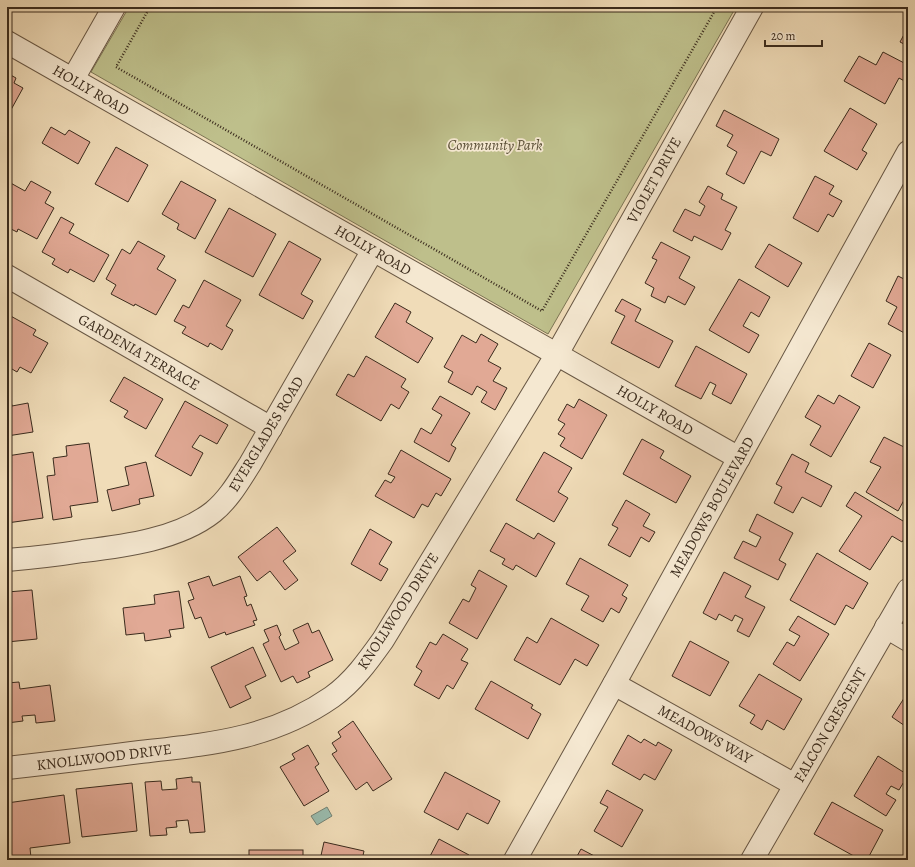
<svg xmlns="http://www.w3.org/2000/svg" width="915" height="867" viewBox="0 0 915 867" font-family="Alegreya,serif">
<rect width="100%" height="100%" fill="#f0dcb8"/>
<filter id="stains"><feTurbulence type="fractalNoise" baseFrequency=".005" numOctaves="4"/><feColorMatrix values="0 0 0 0 .2 0 0 0 0 .09 0 0 0 0 .02 0 0 0 .5 -.17"/></filter>
<radialGradient id="worn" r=".72"><stop offset=".6" stop-color="#630" stop-opacity="0"/><stop offset="1" stop-color="#630" stop-opacity=".3"/></radialGradient>
<polygon fill="#bebf8b" stroke="#7c7554" points="129,7 736,7 548,334 91,72"/>
<polygon fill="#9abcae" stroke="#748274" points="327,807 332,816 317,825 311,816"/>
<g fill="#e1a995" stroke="#3a2b1d">
<polygon points="908,27 908,46 900,42"/>
<polygon points="883,52 908,65 908,83 899,78 885,104 844,81 859,56 876,65"/>
<polygon points="7,73 16,78 14,83 23,88 7,117"/>
<polygon points="850,108 877,124 862,150 867,153 857,170 824,151"/>
<polygon points="724,110 779,139 771,156 761,151 744,184 726,174 737,152 727,146 733,135 716,126"/>
<polygon points="51,127 65,135 69,130 90,142 78,164 42,143"/>
<polygon points="116,147 148,165 128,202 95,184"/>
<polygon points="815,176 834,186 829,194 842,201 833,217 828,214 818,232 793,218"/>
<polygon points="7,181 25,191 31,181 51,192 45,203 54,208 37,239 18,229 17,232 7,227"/>
<polygon points="181,181 216,200 195,239 177,229 179,224 162,214"/>
<polygon points="708,186 723,194 721,199 737,207 725,230 731,233 722,250 694,236 692,241 673,231 685,209 700,216 705,206 699,202"/>
<polygon points="229,208 276,234 253,277 205,252"/>
<polygon points="61,217 74,224 69,233 109,255 94,282 70,269 68,273 52,264 55,259 42,252"/>
<polygon points="138,241 165,256 157,269 176,280 156,315 135,304 134,306 111,294 116,285 106,279 122,249 130,254"/>
<polygon points="289,241 321,259 301,294 313,301 303,319 259,295"/>
<polygon points="661,242 690,257 679,278 695,287 685,305 668,296 665,303 651,296 654,288 645,283 657,260 652,258"/>
<polygon points="769,244 802,263 788,287 755,267"/>
<polygon points="898,276 908,281 908,335 888,324 897,307 886,301"/>
<polygon points="739,279 770,297 759,317 751,312 743,326 759,335 749,353 709,330"/>
<polygon points="204,280 241,300 226,326 233,330 222,350 210,343 208,347 182,333 186,327 174,321 183,305 189,308"/>
<polygon points="622,299 641,309 635,321 673,341 659,368 611,343 625,316 615,311"/>
<polygon points="395,303 411,312 406,322 433,338 418,363 375,337"/>
<polygon points="7,314 36,330 33,335 48,343 31,373 20,367 17,372 7,366"/>
<polygon points="481,334 498,344 488,361 501,368 493,381 507,388 495,410 481,402 487,392 477,386 472,395 448,382 453,372 444,367 462,335 476,343"/>
<polygon points="869,343 891,355 873,388 851,376"/>
<polygon points="696,346 747,374 731,404 712,394 716,385 710,382 701,399 675,386"/>
<polygon points="366,356 406,379 401,387 409,392 399,409 391,404 381,421 336,395 348,374 354,377"/>
<polygon points="124,377 163,399 146,429 124,417 128,411 110,401"/>
<polygon points="9,391 12,406 28,403 33,432 7,436 7,392"/>
<polygon points="818,395 834,404 839,395 860,407 831,457 810,445 821,426 805,417"/>
<polygon points="440,396 470,413 451,445 456,448 449,462 414,442 421,428 431,434 442,415 432,409"/>
<polygon points="579,399 607,415 582,459 560,446 565,438 558,434 565,424 558,420 567,404 574,408"/>
<polygon points="185,401 228,425 217,444 200,435 192,447 203,453 191,476 155,456"/>
<polygon points="884,437 908,449 908,493 898,511 866,492 881,467 870,462"/>
<polygon points="642,439 664,451 660,458 691,476 676,503 623,474"/>
<polygon points="89,443 98,502 70,506 72,517 53,520 47,476 55,475 53,458 67,456 66,446"/>
<polygon points="401,450 451,479 441,496 436,493 428,507 422,504 414,518 375,496 385,480 391,483 395,477 388,474"/>
<polygon points="33,452 43,518 7,523 7,456"/>
<polygon points="544,452 572,468 558,492 568,498 554,522 516,500"/>
<polygon points="792,454 809,463 805,472 832,486 821,507 802,497 793,513 774,503 782,487 776,484"/>
<polygon points="146,462 154,496 139,499 140,504 112,511 107,490 129,485 125,467"/>
<polygon points="855,492 908,524 908,533 902,542 892,536 870,570 839,551 862,516 846,506"/>
<polygon points="626,500 650,514 643,526 655,532 649,542 641,537 630,557 608,545 618,528 612,525"/>
<polygon points="757,514 793,533 779,560 786,564 778,580 734,558 743,541 756,547 761,537 749,531"/>
<polygon points="506,523 534,539 538,533 555,543 536,577 516,565 513,570 502,564 505,559 490,551"/>
<polygon points="277,527 296,551 283,561 298,580 285,590 270,571 257,581 238,557"/>
<polygon points="370,529 392,542 379,564 388,569 381,581 351,564"/>
<polygon points="817,553 868,583 853,609 846,605 835,625 790,600"/>
<polygon points="580,558 628,585 622,595 627,598 619,613 611,608 603,622 581,610 589,596 566,584"/>
<polygon points="479,570 507,586 477,639 449,623 463,599 469,602 476,588 471,585"/>
<polygon points="724,572 751,586 745,597 765,607 749,637 737,631 743,619 735,615 732,621 719,614 716,620 703,613"/>
<polygon points="209,576 213,586 240,576 247,596 244,597 247,606 251,604 257,620 253,621 255,625 226,635 225,632 209,638 201,617 195,619 188,601 194,599 188,583"/>
<polygon points="32,590 37,639 7,642 7,592"/>
<polygon points="179,591 184,628 169,630 171,637 145,641 144,633 126,635 123,608 155,604 154,595"/>
<polygon points="798,616 829,634 800,681 773,664 787,642 794,646 800,636 789,630"/>
<polygon points="551,618 599,645 587,666 575,659 560,685 514,660 527,637 537,643"/>
<polygon points="308,623 312,633 319,630 333,660 308,672 310,677 297,683 293,676 281,682 263,644 269,641 264,630 277,625 281,635 279,637 285,650 299,643 293,630"/>
<polygon points="443,634 468,649 461,660 468,663 453,689 447,685 439,699 414,685 422,671 416,667 430,642 436,645"/>
<polygon points="690,641 729,662 710,696 672,676"/>
<polygon points="253,647 266,676 245,686 251,698 230,708 211,667"/>
<polygon points="759,674 802,699 784,730 767,720 762,730 750,723 755,715 739,706"/>
<polygon points="491,681 533,705 531,708 541,714 528,739 475,709"/>
<polygon points="19,682 20,689 50,685 55,721 36,723 35,715 22,716 23,721 7,723 7,683"/>
<polygon points="908,692 908,728 892,717"/>
<polygon points="353,721 392,779 373,791 367,782 356,790 332,754 337,751 332,743 341,737 338,732"/>
<polygon points="628,735 641,743 644,739 656,746 658,742 672,750 655,780 644,774 640,780 612,764"/>
<polygon points="308,745 319,764 315,767 329,791 304,806 280,767 295,759 292,754"/>
<polygon points="878,756 908,775 899,790 891,786 886,794 896,800 886,816 854,796"/>
<polygon points="445,772 500,801 488,824 467,813 458,830 424,812"/>
<polygon points="192,777 192,782 200,782 205,832 190,833 188,820 176,821 177,827 166,828 167,835 150,836 145,782 161,781 162,790 177,789 176,779"/>
<polygon points="132,783 137,831 82,837 76,789"/>
<polygon points="607,790 643,810 622,847 594,831 608,807 600,803"/>
<polygon points="64,795 70,843 30,848 31,858 12,860 7,825 7,803"/>
<polygon points="832,802 883,830 867,860 861,860 814,834"/>
<polygon points="439,839 469,855 466,860 428,860"/>
<polygon points="324,842 364,851 362,860 320,860"/>
<polygon points="581,849 602,860 569,860 571,856 576,858"/>
<rect x="249" y="850" width="54" height="10"/>
</g>
<g fill="none" stroke-linecap="round" stroke-linejoin="round">
<g stroke="#685744" stroke-width="24">
<g id="minor">
<polyline points="7,42 739,458"/>
<polyline points="73,79 114,7"/>
<polyline points="7,276 271,428"/>
<path d="M 7,560 C 32,558 58,555 83,551 C 125,546 179,539 213,512 C 229,499 239,481 250,464 L 373,250"/>
<polyline points="886,627 908,640"/>
<polyline points="614,684 795,785"/>
<path d="M 7,768 C 51,763 95,758 140,752 C 210,744 272,739 332,697 C 353,682 368,661 383,640 L 557,354 L 752,7"/>
<polyline points="515,860 614,684 908,152"/>
<polyline points="752,860 908,590"/>
</g>
</g>
<polyline stroke="#3a2b1d" stroke-width="2.5" stroke-dasharray="1 2" stroke-linecap="butt" points="150,7 116,67 542,311 717,7"/>
<use href="#minor" stroke="#f5e8d1" stroke-width="22"/>
</g>
<g text-anchor="middle" dominant-baseline="central" stroke-width="3.5" stroke-linejoin="round" paint-order="stroke">
<g font-size="15" fill="#3a2b1d" stroke="#f5e8d1">
<text transform="translate(91 90) rotate(30)">HOLLY ROAD</text>
<text transform="translate(654 180) rotate(-61)">VIOLET DRIVE</text>
<text transform="translate(373 250) rotate(30)">HOLLY ROAD</text>
<text transform="translate(139 352) rotate(30)">GARDENIA TERRACE</text>
<text transform="translate(655 410) rotate(30)">HOLLY ROAD</text>
<text transform="translate(266 434) rotate(-59)">EVERGLADES ROAD</text>
<text transform="translate(712 507) rotate(-61)">MEADOWS BOULEVARD</text>
<text transform="translate(398 611) rotate(-57)">KNOLLWOOD DRIVE</text>
<text transform="translate(830 725) rotate(-60)">FALCON CRESCENT</text>
<text transform="translate(705 734) rotate(29)">MEADOWS WAY</text>
<text transform="translate(104 757) rotate(-7)">KNOLLWOOD DRIVE</text>
</g>
<g font-size="15" font-style="italic" fill="#5b5038" stroke="#f5e8d1">
<text x="495" y="145">Community Park</text>
</g>
</g>
<rect width="915" height="867" fill="none" stroke="#f0dcb8" stroke-width="24"/>
<rect x="8" y="8" width="899" height="851" fill="none" stroke="#3a2b1d" stroke-width="2"/>
<rect x="12" y="12" width="891" height="843" fill="none" stroke="#3a2b1d"/>
<path d="M765 40v6h57v-6" fill="none" stroke="#3a2b1d" stroke-width="2"/>
<text x="771" y="40" font-size="12" fill="#3a2b1d" stroke="#f5e8d1" stroke-width="3" paint-order="stroke">20 m</text>
<rect width="100%" height="100%" filter="url(#stains)"/>
<rect width="100%" height="100%" fill="url(#worn)"/>
</svg>
